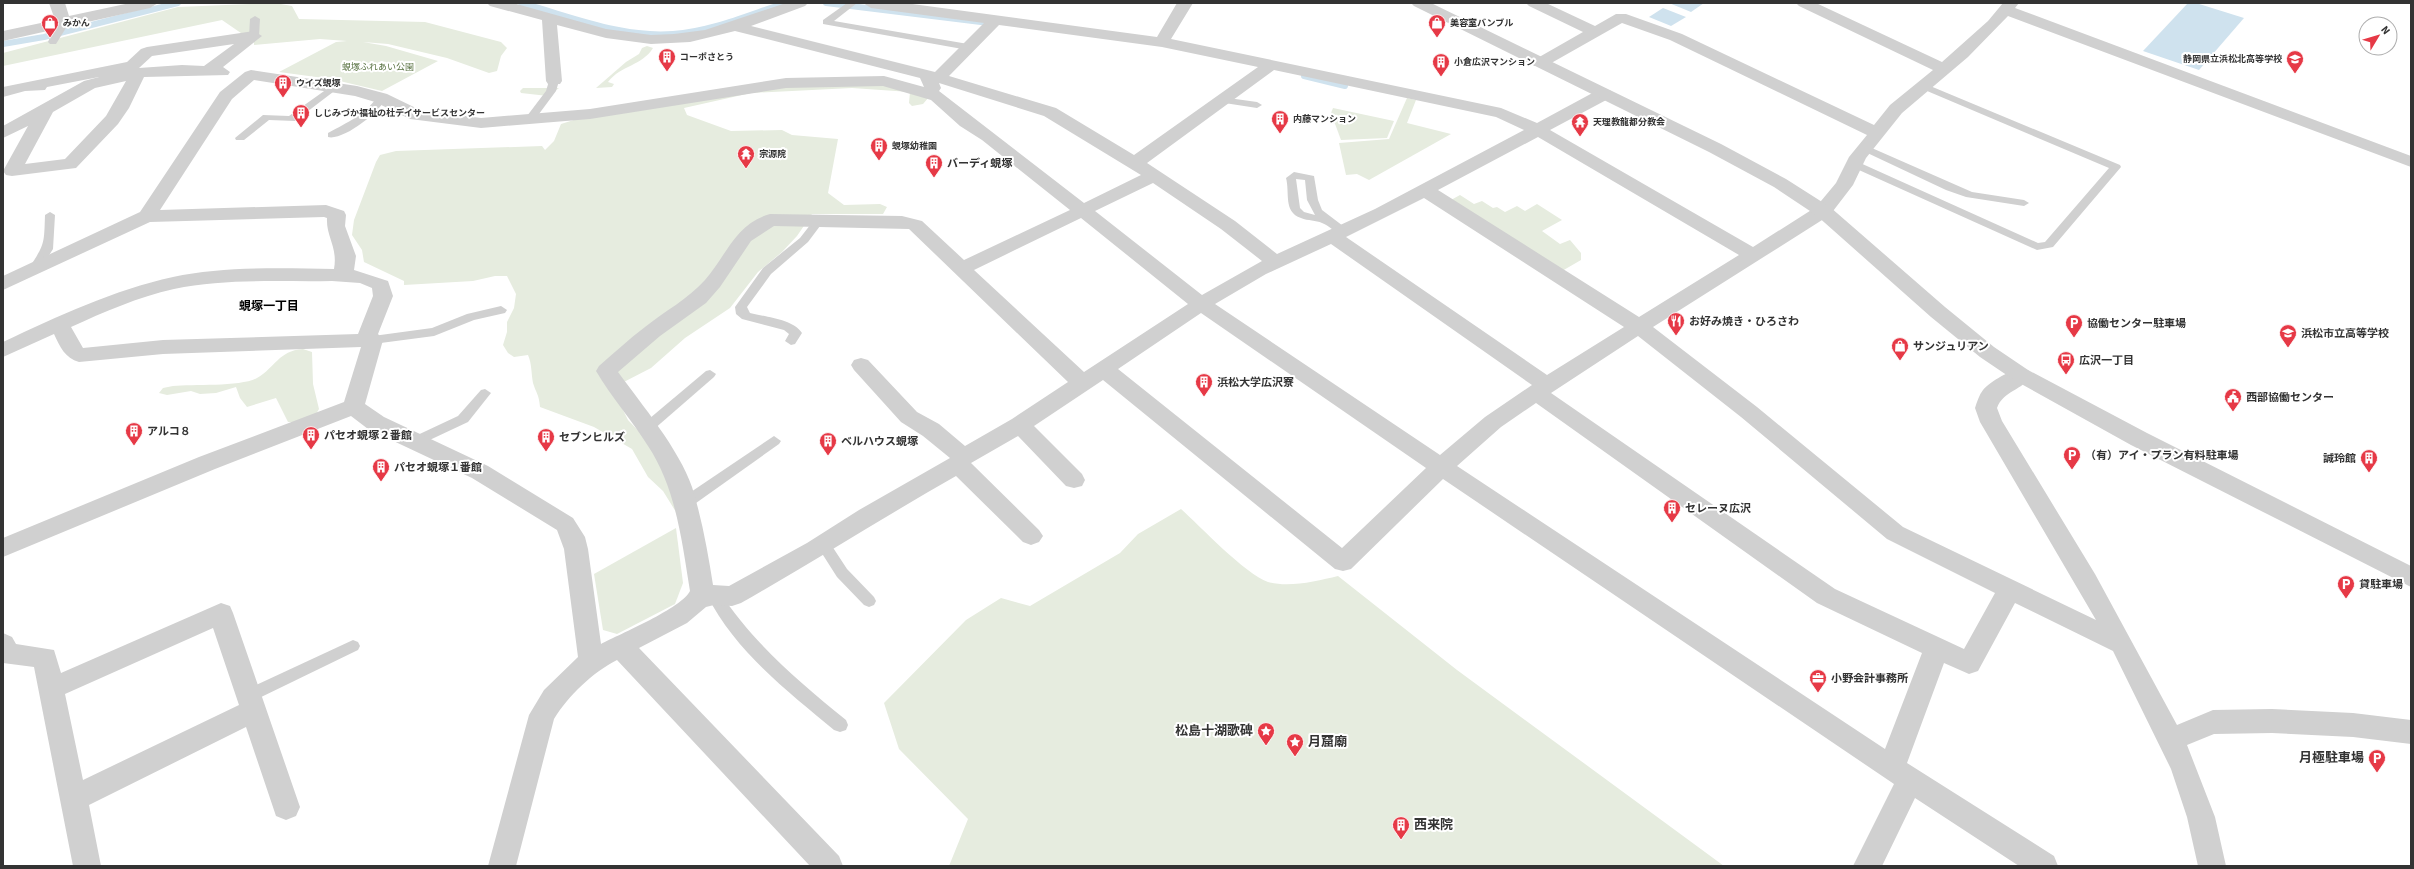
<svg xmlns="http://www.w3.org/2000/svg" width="2414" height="869" viewBox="0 0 2414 869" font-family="'Source Sans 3','Noto Sans JP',sans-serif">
<rect width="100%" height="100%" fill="#fff"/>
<g fill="#e6ecdf">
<polygon points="275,3 292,6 299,19 425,22 501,42 507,48 501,56 497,71 489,73 447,58 388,44 363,42 386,46 438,61 382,91 331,79 279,72 336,42 347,41 320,39 254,45 254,42 222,20 3,66 3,53 178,7"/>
<path d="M 647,46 L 653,48 C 642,66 621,65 608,82 L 614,84 L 612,87 L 596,88 L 626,62 L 639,54 L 642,48 Z"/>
<path d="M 882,84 L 929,97 L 923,104 L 912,106 L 909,103 L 910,92 L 852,88 L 751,93 L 684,108 L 687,115 L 731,131 L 782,130 L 792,135 L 838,139 L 828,193 L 844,205 L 880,204 L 887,207 L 883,214 L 812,214 L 797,236 L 782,252 L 758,272 L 730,308 L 685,338 L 651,368 L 618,385 L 614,392 L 628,420 L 647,440 L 668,470 L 676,512 L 663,491 L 648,477 L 632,449 L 594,427 L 540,407 C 539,394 536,393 533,383 C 531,373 532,364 528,355 L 514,357 L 508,353 L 503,345 L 507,332 L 507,322 L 514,308 L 516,294 L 507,276 L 495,276 L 473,281 L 404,285 L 404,281 L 364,262 L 362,250 L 352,235 L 354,220 L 376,162 L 380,155 L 396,151 L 542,146 L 545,150 L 554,141 L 561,124 L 577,119 L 784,87 Z"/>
<polygon points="523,88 559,88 548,96 521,93 520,91"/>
<polygon points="1407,98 1416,100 1407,123 1451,134 1369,180 1357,174 1346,175 1339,143 1389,139"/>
<polygon points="1333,108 1394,121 1387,138 1341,140 1331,113"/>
<polygon points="1460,195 1474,204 1482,201 1493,208 1497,207 1505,212 1517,206 1525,211 1537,204 1562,220 1542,231 1560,244 1570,240 1581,253 1581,260 1562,271 1451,200"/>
<path d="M 303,349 L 312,352 L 313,384 L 319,409 L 316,414 L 294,422 L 288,422 L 276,398 L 247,407 L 240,398 L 236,387 L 216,393 L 200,394 L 191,391 L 167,395 L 159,393 L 163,388 L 173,386 C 193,384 241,387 257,378 C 276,367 278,351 303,349 Z"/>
<path d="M 1181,509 C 1200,526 1245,574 1268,582 C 1289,588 1317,581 1338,576 L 1457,670 L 1724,866 L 949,866 L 968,819 L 899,749 L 884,703 L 966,620 L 1001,598 L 1030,606 L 1120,553 L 1138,534 Z"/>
<polygon points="676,528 683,583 675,604 617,634 603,630 594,574"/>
</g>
<g fill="#cfe2ee">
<polygon points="1669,3 1704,3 1691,12"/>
<polygon points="2188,3 2196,3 2244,18 2199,70 2143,51"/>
<polygon points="1663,8 1686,17 1671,26 1649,17"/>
</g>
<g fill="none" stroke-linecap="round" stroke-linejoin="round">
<g stroke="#cfe2ee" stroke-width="6">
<path d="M 521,3 C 570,16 621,38 673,34 C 712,31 748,15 785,3"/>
<polyline points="826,3 989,23"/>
<polyline points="3,44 44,37 178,3"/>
<polyline points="1304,76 1345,86"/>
</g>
<g fill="#d0d0d0" fill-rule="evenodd">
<polygon points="847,3 857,3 834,21 968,44 973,47 968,50 823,24 823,20"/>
<polygon points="255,16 260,19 259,36 254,39 249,36 250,19"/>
<polygon points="61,21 69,23 56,44 50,44 48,42 53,30"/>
<polygon points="554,78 559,81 556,91 533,122 525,122 524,120 546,91 549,81"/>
<polygon points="1923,83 2120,165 2121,167 2053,247 2037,250 1850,166 1850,162 1858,162 2038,243 2045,242 2109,168 1920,88 1920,84"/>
<polygon points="334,84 337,85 337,89 295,121 269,120 244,140 236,140 235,138 263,115 289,116"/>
<path d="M 381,95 L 386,98 C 380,112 343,141 328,137 L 328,133 C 348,122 365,115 378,96 Z"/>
<polygon points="1221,97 1257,102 1262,105 1257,108 1218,102 1218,98"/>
<polygon points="1865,145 1972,192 2024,200 2029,203 2024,206 1966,197 1946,190 1861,150 1861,146"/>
<path d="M 1294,172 L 1314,176 L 1318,200 L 1322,210 L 1347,229 L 1347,233 C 1336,236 1331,226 1322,223 C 1316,220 1308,221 1301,218 C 1283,212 1290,193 1286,178 ZM 1296,179 L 1305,180 L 1307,200 L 1315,215 L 1304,212 L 1300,208 Z"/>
<path d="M 50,212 L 55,215 L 53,249 L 39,271 L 31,271 L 29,268 C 45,244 44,244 45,215 Z"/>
<path d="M 818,219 L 823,222 L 808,242 L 771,274 L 747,307 L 750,313 C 765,317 793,319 802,333 L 795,344 L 791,345 L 785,341 L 789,334 L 784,330 L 742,319 L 736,314 L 735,307 L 763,268 L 800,238 L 814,220 Z"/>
<polygon points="501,306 507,310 505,313 474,320 434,336 373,344 367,340 373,336 432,328 467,314"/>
<polygon points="710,370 716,374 714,377 653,430 643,430 642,427 643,424 706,371"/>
<polygon points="485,389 491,393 468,422 419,445 409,445 407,442 409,439 458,416 481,390"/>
<polygon points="774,436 781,441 779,444 689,508 679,508 677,504 679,500"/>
<polygon points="823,539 828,540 847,569 874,597 876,601 874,605 869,607 864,605 837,577 816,544 818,540"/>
<path d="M 714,589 L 719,591 C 753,643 798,681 846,720 L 848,725 L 846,730 L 840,732 L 834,730 C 787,691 735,651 707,595 L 709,591 Z"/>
<polygon points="353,640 358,642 360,646 358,650 253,701 248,703 243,701 240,696 243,691"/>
</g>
<g fill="#d0d0d0" fill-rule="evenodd">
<polygon points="49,3 65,3 69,16 130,3 158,3 150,8 3,41 3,31 55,20"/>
<path d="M 487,3 L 513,3 L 606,29 L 651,35 L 674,34 L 705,30 L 786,3 L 808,3 L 805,6 L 751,26 L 935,72 L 984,23 L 871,8 L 863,3 L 905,3 L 1157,37 L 1177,3 L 1193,3 L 1171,39 L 1501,108 L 1537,123 L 1598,90 L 1610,90 L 1612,94 L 1610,98 L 1550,130 L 1753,247 L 1816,207 L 1836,183 L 1849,157 L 1867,135 L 1670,40 L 1622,23 L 1546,66 L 1534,66 L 1532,63 L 1534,60 L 1583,32 L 1529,6 L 1526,3 L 1546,3 L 1595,26 L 1616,14 L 1626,14 L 1682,34 L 1874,125 L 1890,105 L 1933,70 L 1799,6 L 1796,3 L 1816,3 L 1942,62 L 1988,21 L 2003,3 L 2019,3 L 2015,8 L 2411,156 L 2411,167 L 2008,16 L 1968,57 L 1902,113 L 1866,158 L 1853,185 L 1830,215 L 1653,327 L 1757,407 L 1903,527 L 2096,620 L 1980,422 L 1975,408 C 1977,402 1979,395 1983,390 C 1992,380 2016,366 2028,370 L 2032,375 C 2023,390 2003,391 1997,408 L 2002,421 L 2095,574 L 2177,725 L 2213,710 L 2272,709 L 2353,713 L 2411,720 L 2411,744 L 2353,737 L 2272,733 L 2214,734 L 2187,745 L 2215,817 L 2226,866 L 2198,866 L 2187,817 L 2171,769 L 2113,651 L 2015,603 L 1978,671 L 1969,674 L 1944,663 L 1907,763 L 2054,856 L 2058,866 L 2019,866 L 1915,798 L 1882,866 L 1853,866 L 1894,784 L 1443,479 L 1351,569 L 1343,571 L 1335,569 L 1103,380 L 1034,426 L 1082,474 L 1085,480 L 1082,486 L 1074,488 L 1066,486 L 1018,436 L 971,463 L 1039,530 L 1043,536 L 1039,542 L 1031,545 L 1023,542 L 956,476 C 884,517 813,562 741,603 L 732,606 L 714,605 L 706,607 L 687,623 L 639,648 L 839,856 L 843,866 L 810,866 L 617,660 C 592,673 569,695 554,719 L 516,866 L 488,866 L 529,715 L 544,690 L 578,657 L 564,549 L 557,530 L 472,478 L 368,429 L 351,416 L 215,469 L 3,557 L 3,538 L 199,457 L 344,402 L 361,347 L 163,354 L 79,362 C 65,358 60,347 54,334 L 3,357 L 3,342 C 58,316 114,290 173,277 C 222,266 284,268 334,269 C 338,247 326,237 327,218 L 324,217 L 150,222 L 3,290 L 3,276 L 140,212 L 220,92 L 245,72 L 251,70 L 357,86 L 387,94 L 420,110 L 481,118 L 590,109 L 786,78 L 884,76 L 924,87 L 920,78 L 735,31 L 690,42 L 651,44 L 606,38 L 557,25 L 562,81 L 560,84 L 548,84 L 546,81 L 542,20 L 490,6 ZM 999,25 L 1162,47 L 1258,67 L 1134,155 L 1056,108 L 949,76 ZM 1274,70 L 1496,117 L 1524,130 L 1375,209 L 1277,254 L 1235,221 L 1147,163 ZM 254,80 L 355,96 L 375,102 L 410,119 L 481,128 L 590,119 L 786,88 L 883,86 L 931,100 L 960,126 L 982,140 L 1070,210 L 964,260 L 922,221 L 902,216 L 770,214 C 736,223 726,256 705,280 C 688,299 665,311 645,327 C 629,339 614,353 599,366 L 596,371 C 611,397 632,420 648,446 C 676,488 682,542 690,591 C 682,608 620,634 601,644 L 588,549 L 585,537 L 573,518 L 488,466 L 384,417 L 365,404 L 383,340 L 378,334 L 393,296 L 388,281 L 354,270 L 356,256 L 345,226 L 346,215 L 344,211 L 326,205 L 160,210 L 232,99 ZM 939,83 L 1044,116 L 1141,175 L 1084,203 L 939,91 L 941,88 ZM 1538,137 L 1739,255 L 1639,317 L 1438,190 ZM 1153,183 L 1221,229 L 1262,261 L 1202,295 L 1095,211 ZM 1424,198 L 1624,327 L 1547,375 L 1346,237 ZM 1081,218 L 1188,304 L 1084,372 L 974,270 ZM 774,226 L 909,229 L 1068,382 L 1012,419 L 965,446 L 939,424 L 917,412 L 868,360 L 861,358 L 854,360 L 851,365 L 854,370 L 901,422 L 923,436 L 950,458 L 859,510 L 807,543 L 729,586 L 713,585 C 708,553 702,519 692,487 C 679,449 642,405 618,372 L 660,336 L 706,303 L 720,287 L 751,241 ZM 1331,244 L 1532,385 L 1485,417 L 1440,455 L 1215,304 L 1266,274 ZM 332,281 L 360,283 L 372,288 L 373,296 L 358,334 L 163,340 L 83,348 L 71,327 C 104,312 138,297 174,289 C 225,278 280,282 332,281 ZM 1201,313 L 1426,468 L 1342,548 L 1118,369 ZM 1638,336 L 1741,417 L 1887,539 L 1995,593 L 1964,649 L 1835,589 L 1551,393 ZM 1536,403 L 1817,603 L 1922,653 L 1885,749 L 1457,466 L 1501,427 Z"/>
<path d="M 254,31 L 262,36 L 223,67 L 230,72 L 228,75 L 144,77 L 129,108 L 118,124 L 76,168 L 12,176 L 6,175 L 3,171 L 28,126 L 3,138 L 3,126 L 84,81 L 99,77 L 47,87 L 45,90 L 25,91 L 3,97 L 3,87 L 127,62 L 141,49 L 147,47 ZM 234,44 L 204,66 L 182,65 L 139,68 L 152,56 ZM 126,81 L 106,116 L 65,159 L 25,164 L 53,112 L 95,88 Z"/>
<path d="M 221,603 L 230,606 L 233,613 L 300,807 L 296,816 L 286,820 L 276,816 L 246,727 L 89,805 L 101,866 L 73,866 L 34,667 L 3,663 L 3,633 L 12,637 L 16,644 L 54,650 L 61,673 ZM 213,628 L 239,705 L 83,780 L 65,694 Z"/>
</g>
<polygon fill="#d0d0d0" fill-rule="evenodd" points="1411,3 1431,3 1721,144 1786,179 1830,207 1945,307 1994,347 2028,370 2147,433 2411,566 2411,587 2131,445 2014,380 1980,357 1931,317 1816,215 1774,187 1709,152 1414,6"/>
</g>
<defs>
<g id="shop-pin" transform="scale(0.9)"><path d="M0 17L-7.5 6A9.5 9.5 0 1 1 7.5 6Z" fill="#e63946" stroke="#fff"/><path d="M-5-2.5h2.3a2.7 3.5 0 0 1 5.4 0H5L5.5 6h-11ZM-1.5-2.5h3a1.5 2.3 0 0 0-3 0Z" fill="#fff"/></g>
<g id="building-pin" transform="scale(0.9)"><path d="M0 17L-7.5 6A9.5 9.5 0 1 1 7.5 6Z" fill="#e63946" stroke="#fff"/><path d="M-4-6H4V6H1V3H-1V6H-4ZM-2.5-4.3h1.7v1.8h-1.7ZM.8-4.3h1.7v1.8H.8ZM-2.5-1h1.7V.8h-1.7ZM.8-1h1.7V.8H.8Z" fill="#fff"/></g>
<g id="school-pin" transform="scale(0.9)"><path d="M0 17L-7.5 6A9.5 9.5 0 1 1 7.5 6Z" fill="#e63946" stroke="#fff"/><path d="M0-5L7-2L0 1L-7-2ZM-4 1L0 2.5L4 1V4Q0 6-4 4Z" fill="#fff"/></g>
<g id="temple-pin" transform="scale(0.9)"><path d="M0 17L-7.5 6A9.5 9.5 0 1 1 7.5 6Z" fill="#e63946" stroke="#fff"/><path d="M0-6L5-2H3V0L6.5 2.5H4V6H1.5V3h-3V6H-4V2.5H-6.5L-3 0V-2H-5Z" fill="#fff"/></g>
<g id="restaurant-pin" transform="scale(0.9)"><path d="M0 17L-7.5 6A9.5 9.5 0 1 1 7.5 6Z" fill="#e63946" stroke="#fff"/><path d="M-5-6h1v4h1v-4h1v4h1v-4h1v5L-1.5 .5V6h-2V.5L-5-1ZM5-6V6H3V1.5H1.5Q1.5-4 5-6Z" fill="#fff"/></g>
<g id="parking-pin" transform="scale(0.9)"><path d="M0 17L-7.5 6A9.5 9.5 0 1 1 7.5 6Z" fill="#e63946" stroke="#fff"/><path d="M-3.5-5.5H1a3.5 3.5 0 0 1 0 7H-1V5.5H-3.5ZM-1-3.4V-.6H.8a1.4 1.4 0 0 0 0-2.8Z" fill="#fff"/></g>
<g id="bus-pin" transform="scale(0.9)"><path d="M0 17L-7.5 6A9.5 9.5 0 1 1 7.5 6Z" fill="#e63946" stroke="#fff"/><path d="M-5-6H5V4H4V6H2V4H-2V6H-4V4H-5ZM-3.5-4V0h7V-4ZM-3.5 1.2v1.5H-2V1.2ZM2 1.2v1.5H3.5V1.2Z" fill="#fff"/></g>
<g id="civic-pin" transform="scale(0.9)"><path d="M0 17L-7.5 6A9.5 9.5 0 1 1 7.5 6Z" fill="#e63946" stroke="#fff"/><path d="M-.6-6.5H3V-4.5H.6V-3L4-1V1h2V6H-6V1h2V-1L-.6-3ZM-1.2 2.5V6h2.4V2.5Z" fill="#fff"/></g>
<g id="office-pin" transform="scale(0.9)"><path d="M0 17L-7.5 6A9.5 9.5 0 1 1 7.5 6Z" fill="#e63946" stroke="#fff"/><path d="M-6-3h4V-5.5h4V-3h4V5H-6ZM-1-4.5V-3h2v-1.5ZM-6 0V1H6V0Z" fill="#fff"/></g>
<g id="sight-pin" transform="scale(0.9)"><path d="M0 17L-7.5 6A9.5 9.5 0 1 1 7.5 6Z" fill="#e63946" stroke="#fff"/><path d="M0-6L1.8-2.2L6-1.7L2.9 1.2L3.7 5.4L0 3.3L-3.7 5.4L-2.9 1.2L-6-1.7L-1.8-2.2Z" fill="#fff"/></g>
</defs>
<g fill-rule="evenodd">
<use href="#shop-pin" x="50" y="23"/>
<use href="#shop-pin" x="1437" y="23"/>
<use href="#building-pin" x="667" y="57"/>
<use href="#school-pin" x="2295" y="59"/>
<use href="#building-pin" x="1441" y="62"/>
<use href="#building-pin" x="283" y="83"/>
<use href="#building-pin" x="301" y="113"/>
<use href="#building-pin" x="1280" y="119"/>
<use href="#temple-pin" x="1580" y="122"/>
<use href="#building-pin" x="879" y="146"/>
<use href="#temple-pin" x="746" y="154"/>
<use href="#building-pin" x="934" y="163"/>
<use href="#restaurant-pin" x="1676" y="321"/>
<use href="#parking-pin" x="2074" y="323"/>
<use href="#school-pin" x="2288" y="333"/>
<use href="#shop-pin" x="1900" y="346"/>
<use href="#bus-pin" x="2066" y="360"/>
<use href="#building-pin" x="1204" y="382"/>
<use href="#civic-pin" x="2233" y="397"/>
<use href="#building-pin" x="134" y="431"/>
<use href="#building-pin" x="311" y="435"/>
<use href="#building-pin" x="546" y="437"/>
<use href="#building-pin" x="828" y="441"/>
<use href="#parking-pin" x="2072" y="455"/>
<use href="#building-pin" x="2369" y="458"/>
<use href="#building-pin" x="381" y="467"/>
<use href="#building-pin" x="1672" y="508"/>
<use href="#parking-pin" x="2346" y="584"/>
<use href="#office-pin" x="1818" y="678"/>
<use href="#sight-pin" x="1266" y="731"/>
<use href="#sight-pin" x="1295" y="742"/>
<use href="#parking-pin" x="2377" y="758"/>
<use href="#building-pin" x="1401" y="825"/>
</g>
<g text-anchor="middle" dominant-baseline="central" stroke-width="4" stroke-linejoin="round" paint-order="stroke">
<g font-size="9" font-weight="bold" fill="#333" stroke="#fff" text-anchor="start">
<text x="63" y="23">みかん</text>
<text x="1450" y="23">美容室バンブル</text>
<text x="680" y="57">コーポさとう</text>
<text x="2282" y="59" text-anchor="end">静岡県立浜松北高等学校</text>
<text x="1454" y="62">小倉広沢マンション</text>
<text x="296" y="83">ウイズ蜆塚</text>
<text x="314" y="113">しじみづか福祉の杜デイサービスセンター</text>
<text x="1293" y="119">内藤マンション</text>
<text x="1593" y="122">天理教龍都分教会</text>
<text x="892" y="146">蜆塚幼稚園</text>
<text x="759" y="154">宗源院</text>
</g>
<g font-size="9" fill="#56703f" stroke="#fff">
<text x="378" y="67">蜆塚ふれあい公園</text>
</g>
<g font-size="11" font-weight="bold" fill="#333" stroke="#fff" text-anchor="start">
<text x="947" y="163">バーディ蜆塚</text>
<text x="1689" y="321">お好み焼き・ひろさわ</text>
<text x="2087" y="323">協働センター駐車場</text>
<text x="2301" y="333">浜松市立高等学校</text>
<text x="1913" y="346">サンジュリアン</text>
<text x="2079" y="360">広沢一丁目</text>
<text x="1217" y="382">浜松大学広沢寮</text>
<text x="2246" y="397">西部協働センター</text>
<text x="147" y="431">アルコ８</text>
<text x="324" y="435">パセオ蜆塚２番館</text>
<text x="559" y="437">セブンヒルズ</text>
<text x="841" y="441">ベルハウス蜆塚</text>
<text x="2085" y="455">（有）アイ・プラン有料駐車場</text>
<text x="2356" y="458" text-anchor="end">誠玲館</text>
<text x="394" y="467">パセオ蜆塚１番館</text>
<text x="1685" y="508">セレーヌ広沢</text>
<text x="2359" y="584">貸駐車場</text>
<text x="1831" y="678">小野会計事務所</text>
</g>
<g font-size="12" font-weight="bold" fill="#000" stroke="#fff">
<text x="269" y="306">蜆塚一丁目</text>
</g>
<g font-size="13" font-weight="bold" fill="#333" stroke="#fff" text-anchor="end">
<text x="1253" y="731">松島十湖歌碑</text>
<text x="1308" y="742" text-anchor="start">月窟廟</text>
<text x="2364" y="758">月極駐車場</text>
<text x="1414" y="825" text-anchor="start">西来院</text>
</g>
</g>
<rect width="2414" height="869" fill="none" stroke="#333333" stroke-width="8"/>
<g transform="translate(2378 36) rotate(52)"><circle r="19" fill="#ffffff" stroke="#adadad"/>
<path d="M0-3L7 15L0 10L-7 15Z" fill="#e63946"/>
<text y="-6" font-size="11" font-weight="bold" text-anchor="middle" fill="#333333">N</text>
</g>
</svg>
